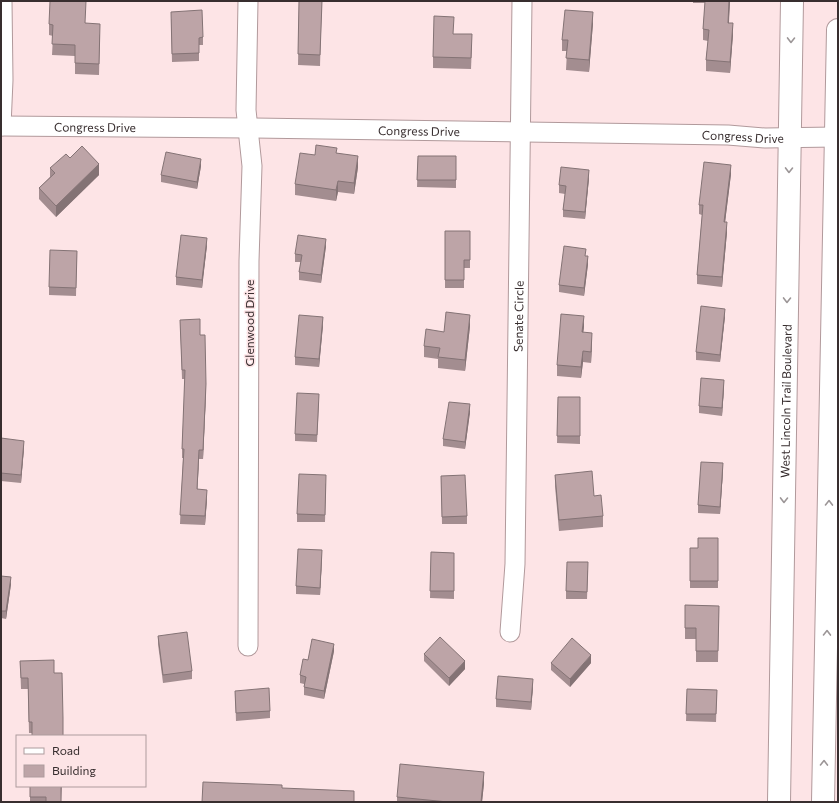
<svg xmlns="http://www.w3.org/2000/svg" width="839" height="803" viewBox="0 0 839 803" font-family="Commissioner,sans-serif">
<rect width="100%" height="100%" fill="#fde4e6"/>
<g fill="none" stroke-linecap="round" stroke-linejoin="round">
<g stroke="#b1999b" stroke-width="21">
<g id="minor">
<polyline points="248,1 246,110 252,166 249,261 248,646"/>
<path id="s1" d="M 1,126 L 248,128 L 728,135 L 765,138 L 836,137"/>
<polyline points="1,126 3,80 2,1"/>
<path id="s2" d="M 510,632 L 515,564 L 522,1"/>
</g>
</g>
<g stroke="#b1999b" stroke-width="24">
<g id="secondary">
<path id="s3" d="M 779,802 L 792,1"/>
<polyline points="823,802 838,30"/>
</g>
</g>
<use href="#minor" stroke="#fff" stroke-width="19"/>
<use href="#secondary" stroke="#fff" stroke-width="22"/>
</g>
<g fill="#a38d90">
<polygon points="299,1 322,1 320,66 298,65"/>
<polygon points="693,1 730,1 729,23 733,34 730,73 706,71 706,60 708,41 703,40 703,29 705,3 693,3"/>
<polygon points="171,19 203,37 203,45 199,45 199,61 172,62"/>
<polygon points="86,23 100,35 99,75 75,74 75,56 52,55 53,36 49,35 49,24"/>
<polygon points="593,23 589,72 566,70 567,51 562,51 562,40"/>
<polygon points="454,34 472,45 471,69 433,68 433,57"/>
<polygon points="337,153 358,167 354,194 338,192 336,201 295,195 295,184"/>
<polygon points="418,156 456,156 456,188 417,187"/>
<polygon points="70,158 99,175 56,217 39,199 39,188 50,177 50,168"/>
<polygon points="201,166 197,189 161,182 161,175"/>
<polygon points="731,174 725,222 727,232 722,287 697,284 697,275 702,215 699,214 699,205"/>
<polygon points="589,178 585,219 563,217 563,210 565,194 559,193 559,185"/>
<polygon points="445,231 470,231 470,268 464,268 464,288 445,288"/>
<polygon points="207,245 202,288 176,285 176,277"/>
<polygon points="326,246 321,283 299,280 299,272 301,262 295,262 295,254"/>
<polygon points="77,251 76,296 49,295 49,287"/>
<polygon points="586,256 588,264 584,296 559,292 559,285"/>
<polygon points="725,316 720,362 696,360 696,352"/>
<polygon points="180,320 200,335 206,393 203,459 199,459 197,489 207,499 205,525 180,524 183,458 182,458 182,449 185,379 182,379"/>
<polygon points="323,325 319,367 295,365 295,357"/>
<polygon points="470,326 465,371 438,368 438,359 424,357 424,346 444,332"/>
<polygon points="584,327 583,332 592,344 591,363 583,362 581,378 557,376 557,365"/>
<polygon points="724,388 722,416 699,413 699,406"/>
<polygon points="558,397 580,397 580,444 557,443"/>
<polygon points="319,402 317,442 295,441 295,434"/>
<polygon points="470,412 465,449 443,446 443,439"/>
<polygon points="1,438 24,448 21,483 1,481"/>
<polygon points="723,471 720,514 698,513 698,505"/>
<polygon points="555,475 594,496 603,516 603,527 559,531 555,486"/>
<polygon points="441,476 467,516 467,524 442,524"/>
<polygon points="326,483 325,522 297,522 297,514"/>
<polygon points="718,538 718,588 690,588 690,548 698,548"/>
<polygon points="431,552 454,553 454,599 430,598"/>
<polygon points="322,558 320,595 296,594 296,586"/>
<polygon points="588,570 587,599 566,599 566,591"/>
<polygon points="1,576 11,584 6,619 1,618"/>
<polygon points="685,605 719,606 718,662 696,662 696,639 685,639"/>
<polygon points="158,636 192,671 192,679 163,683 158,644"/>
<polygon points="334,651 324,699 304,695 304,684 300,683 300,675 308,660"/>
<polygon points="424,654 465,669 449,686 424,661"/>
<polygon points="20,661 54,673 63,729 63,736 32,736 32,733 29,733 28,689 21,689"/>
<polygon points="551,663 591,663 570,687 551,670"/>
<polygon points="533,687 531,710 496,707 496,699"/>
<polygon points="687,689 717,690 716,722 686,721"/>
<polygon points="235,691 270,711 270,718 236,721"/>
<polygon points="484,783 482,802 397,802 397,797"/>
<polygon points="30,786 62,786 61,802 30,802"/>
</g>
<g fill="#847375">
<polygon points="729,1 730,1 728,34 728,23"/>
<polygon points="593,12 593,23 589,72 589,60"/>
<polygon points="733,23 733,34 730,73 730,62"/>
<polygon points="358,156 358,167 354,194 354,183"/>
<polygon points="201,159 201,166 197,189 197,182"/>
<polygon points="99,164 99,175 56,217 56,206"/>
<polygon points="731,165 731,174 724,231 724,222"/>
<polygon points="589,170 589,178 585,219 585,212"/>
<polygon points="338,181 338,192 336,201 336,190"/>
<polygon points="727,222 727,232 722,287 722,277"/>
<polygon points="207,238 207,245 202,288 202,280"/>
<polygon points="326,239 326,246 321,283 321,275"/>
<polygon points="588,256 588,264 584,296 584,288"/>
<polygon points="725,309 725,316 720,362 720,355"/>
<polygon points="470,315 470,326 465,371 465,360"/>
<polygon points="584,316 584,327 582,343 582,332"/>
<polygon points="323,317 323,325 319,367 319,359"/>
<polygon points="592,333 592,344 591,363 591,352"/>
<polygon points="583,351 583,362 581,378 581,367"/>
<polygon points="724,380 724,388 722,416 722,408"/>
<polygon points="206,384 206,393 203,459 203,450"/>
<polygon points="470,404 470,412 465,449 465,442"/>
<polygon points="24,441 24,448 21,483 21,475"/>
<polygon points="199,450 199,459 197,498 197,489"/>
<polygon points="723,463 723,471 720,514 720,507"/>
<polygon points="207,490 207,499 205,525 205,516"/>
<polygon points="322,550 322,558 320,595 320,588"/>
<polygon points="11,577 11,584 6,619 6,611"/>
<polygon points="334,644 334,651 324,699 324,691"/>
<polygon points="591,655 591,663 570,687 570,679"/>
<polygon points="465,661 465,669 449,686 449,678"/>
<polygon points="533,679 533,687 531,710 531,702"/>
<polygon points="484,772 484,783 482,802 481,802"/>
</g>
<g fill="#bda4a7" stroke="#847375">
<polygon points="50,1 86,1 85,23 100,24 99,64 75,63 75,45 52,44 53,25 49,24"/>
<polygon points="299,1 322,1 320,55 298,54"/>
<polygon points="705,1 729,1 728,23 733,23 730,62 706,60 709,30 703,29"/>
<polygon points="202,10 203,37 199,38 199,53 172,54 171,12"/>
<polygon points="565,10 593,12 589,60 566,58 568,40 562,40"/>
<polygon points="434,16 454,17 453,34 472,34 471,58 433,57"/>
<polygon points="316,145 337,148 336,153 358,156 354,183 338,181 336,190 295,184 300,153 315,155"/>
<polygon points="82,146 99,164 56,206 39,188 55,173 50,168 66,154 70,158"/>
<polygon points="166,152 201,159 197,182 161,175"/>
<polygon points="418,156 456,156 456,180 417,180"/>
<polygon points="704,162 731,165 724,222 727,222 722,277 697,275 703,205 699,205"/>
<polygon points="561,167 589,170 585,212 563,210 566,186 559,185"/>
<polygon points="445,231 470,231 470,260 464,260 464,280 445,280"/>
<polygon points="181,235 207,238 202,280 176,277"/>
<polygon points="298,235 326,239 321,275 299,272 302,255 295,254"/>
<polygon points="564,246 586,249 585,256 588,256 584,288 559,285"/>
<polygon points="50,250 77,251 76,288 49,287"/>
<polygon points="701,306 725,309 720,355 696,352"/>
<polygon points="446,312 470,315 465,360 438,357 440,348 424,346 426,329 444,332"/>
<polygon points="561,314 584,316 582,332 592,333 591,352 583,351 581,367 557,365"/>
<polygon points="299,315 323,317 319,359 295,357"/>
<polygon points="200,319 200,335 205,335 206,384 203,450 199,450 197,489 207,490 205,516 180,515 184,449 182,449 185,370 182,370 180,320"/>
<polygon points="701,378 724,380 722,408 699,406"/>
<polygon points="297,393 319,394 317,435 295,434"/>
<polygon points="558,397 580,397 580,436 557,436"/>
<polygon points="449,402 470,404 465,442 443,439"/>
<polygon points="1,438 24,441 21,475 1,473"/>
<polygon points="701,462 723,463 720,507 698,505"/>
<polygon points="592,471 594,496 601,495 603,516 559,520 555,475"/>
<polygon points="299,474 326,475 325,515 297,514"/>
<polygon points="465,475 467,516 442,517 441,476"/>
<polygon points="698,538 718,538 718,581 690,581 690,548 698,548"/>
<polygon points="298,549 322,550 320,588 296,586"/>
<polygon points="431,552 454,553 454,591 430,591"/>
<polygon points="567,562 588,562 587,592 566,591"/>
<polygon points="1,576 11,577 6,611 1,611"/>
<polygon points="685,605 719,606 718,651 696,651 696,628 685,628"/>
<polygon points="187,632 192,671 163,675 158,636"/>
<polygon points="440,637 465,661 449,678 424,654"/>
<polygon points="572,638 591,655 570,679 551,663"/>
<polygon points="312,639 334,644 324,691 304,687 306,677 300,675 303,659 308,660"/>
<polygon points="54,660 54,673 62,673 63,718 63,736 32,736 32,722 29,722 28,678 21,678 20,661"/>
<polygon points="498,676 533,679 531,702 496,699"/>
<polygon points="269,688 270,711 236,713 235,691"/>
<polygon points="687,689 717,690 716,714 686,714"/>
<polygon points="400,764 484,772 481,802 448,802 397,797"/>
<polygon points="203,782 282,785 282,788 354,791 354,802 202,802"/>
<polygon points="30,786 61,786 61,802 46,802 46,797 30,797"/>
</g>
<defs><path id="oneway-chevron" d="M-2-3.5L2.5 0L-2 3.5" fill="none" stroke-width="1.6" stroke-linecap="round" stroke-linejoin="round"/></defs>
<g stroke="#9c9697">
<use href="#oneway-chevron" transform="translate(791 40) rotate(91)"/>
<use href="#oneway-chevron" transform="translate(789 170) rotate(91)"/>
<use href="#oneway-chevron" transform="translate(787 300) rotate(91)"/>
<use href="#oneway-chevron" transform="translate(784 500) rotate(91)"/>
<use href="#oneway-chevron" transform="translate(829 503) rotate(-89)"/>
<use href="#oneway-chevron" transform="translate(827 633) rotate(-89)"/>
<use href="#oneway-chevron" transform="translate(824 763) rotate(-89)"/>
</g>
<g text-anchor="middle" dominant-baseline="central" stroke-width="3" stroke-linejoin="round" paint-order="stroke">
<g font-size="12" fill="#382e2f" stroke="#fde4e6">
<text stroke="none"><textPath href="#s1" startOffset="94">Congress Drive</textPath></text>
<text stroke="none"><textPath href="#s1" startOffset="418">Congress Drive</textPath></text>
<text stroke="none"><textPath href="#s1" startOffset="742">Congress Drive</textPath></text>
<text stroke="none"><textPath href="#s2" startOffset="316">Senate Circle</textPath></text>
<text transform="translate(249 323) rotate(-90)">Glenwood Drive</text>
<text stroke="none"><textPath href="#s3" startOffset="401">West Lincoln Trail Boulevard</textPath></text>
</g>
</g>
<rect width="839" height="803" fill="none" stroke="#382e2f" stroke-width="4"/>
<rect x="16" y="735" width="130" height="52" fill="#fde4e6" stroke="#ae9b9d"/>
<rect x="24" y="748" width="20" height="6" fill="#ffffff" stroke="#ae9b9d"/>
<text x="52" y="755" font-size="12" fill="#382e2f">Road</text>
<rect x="24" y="765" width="20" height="12" fill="#bda4a7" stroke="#ae9b9d"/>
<text x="52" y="775" font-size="12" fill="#382e2f">Building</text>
</svg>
